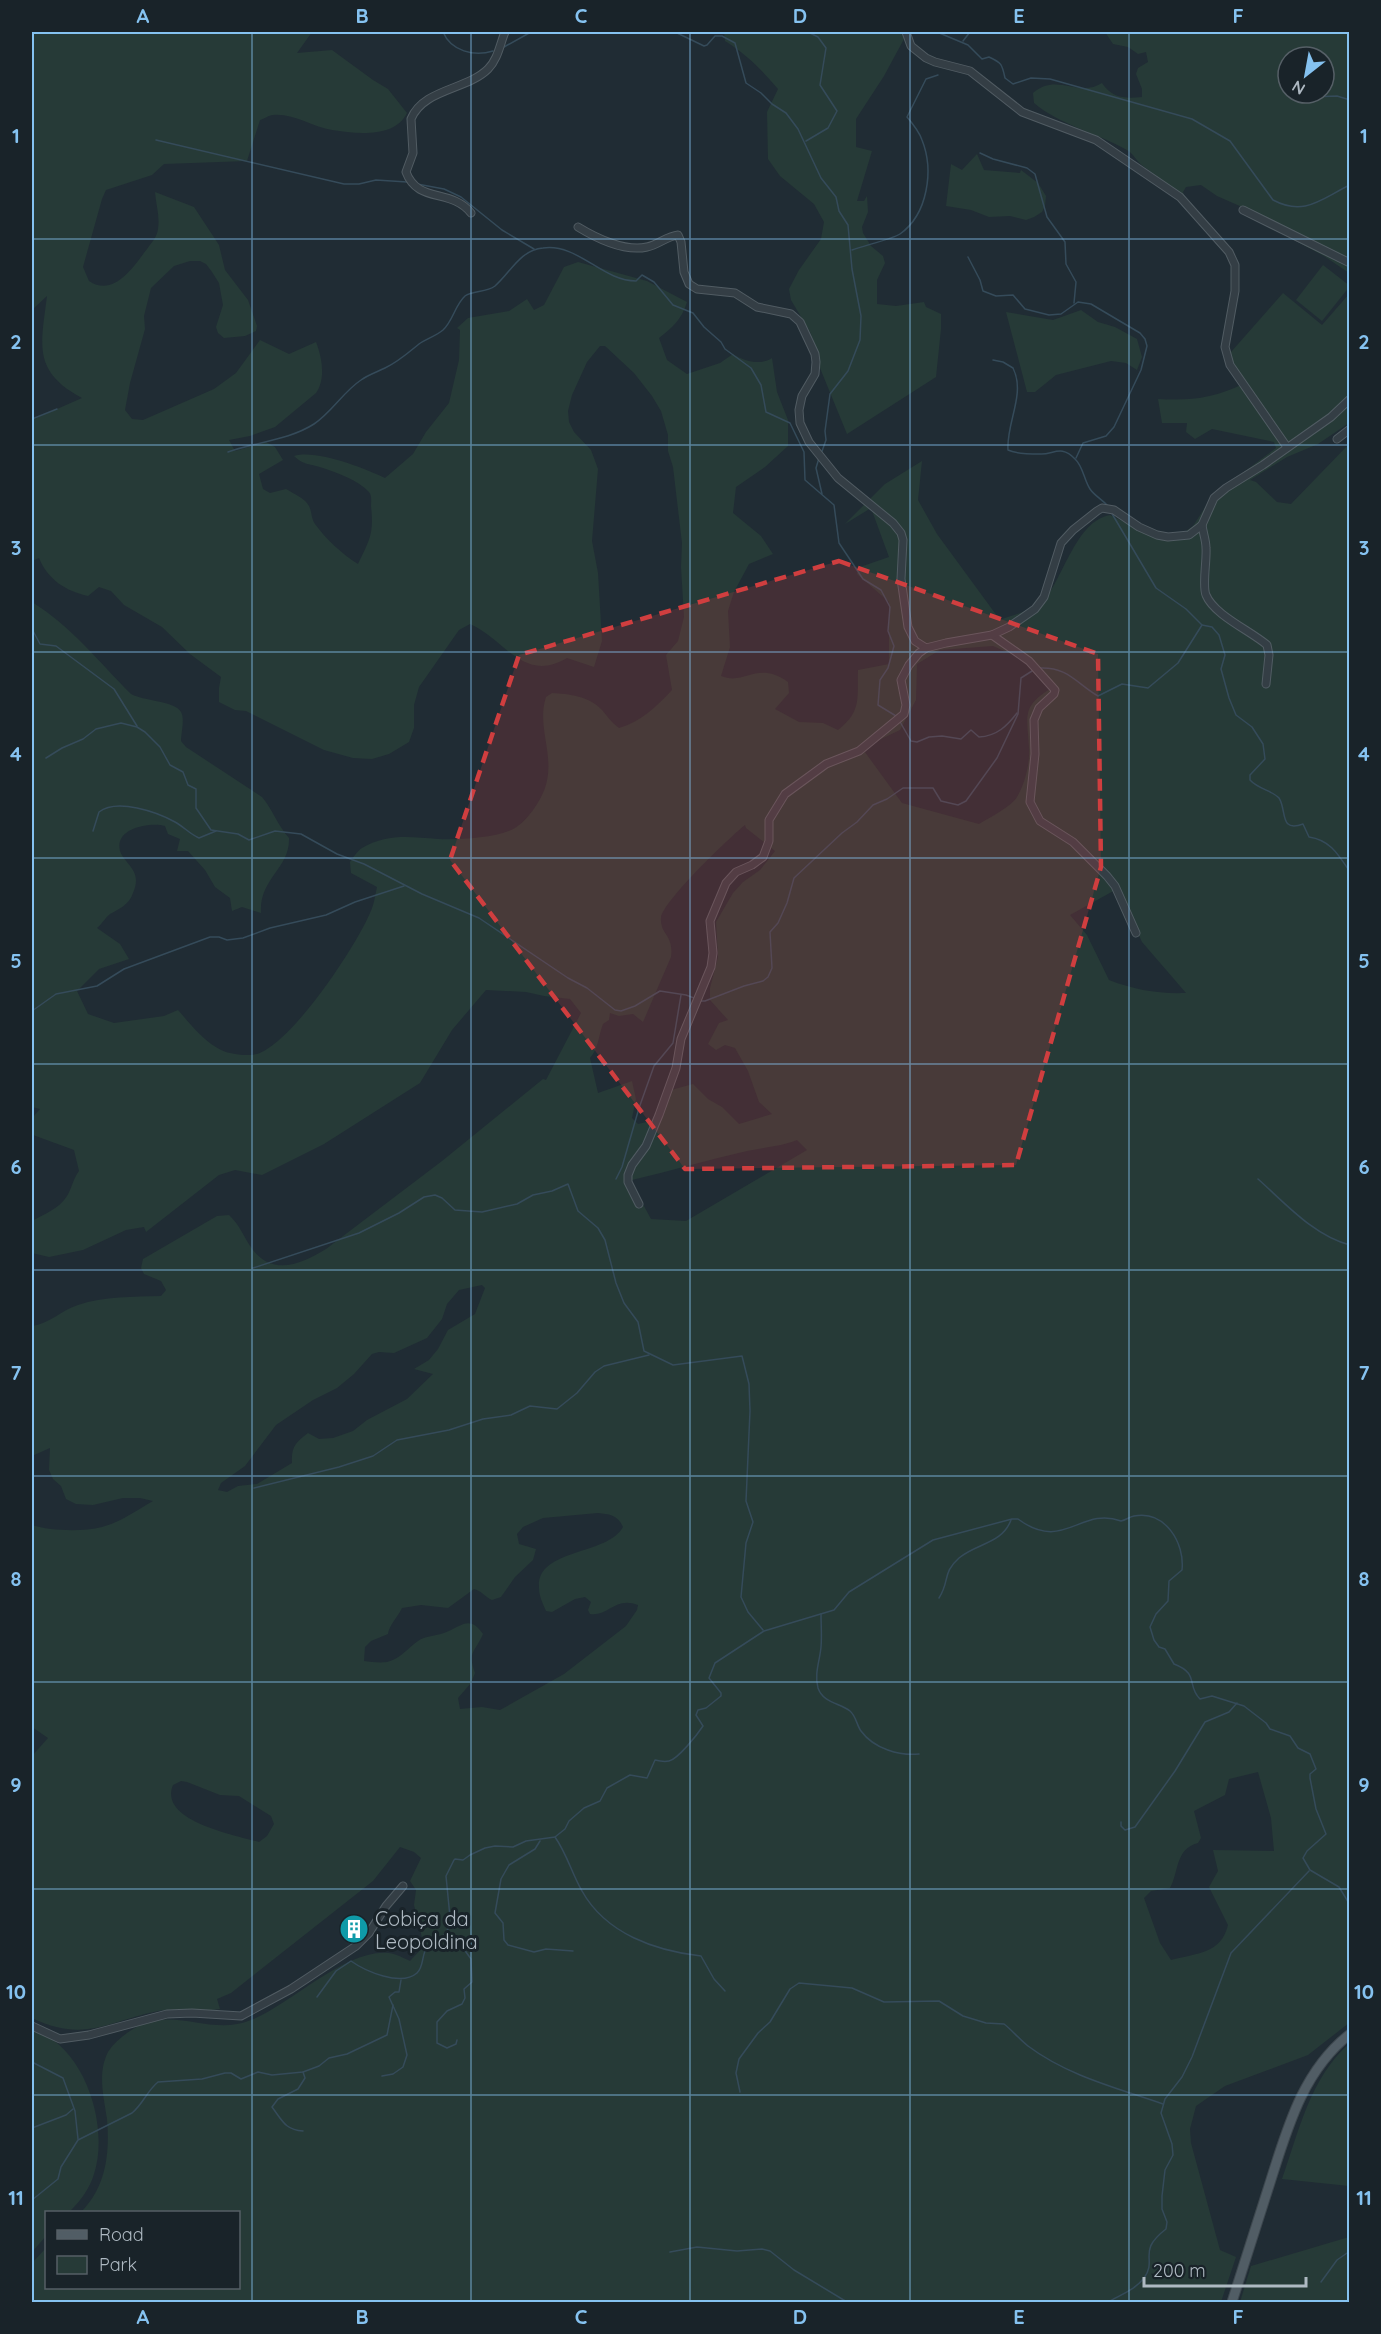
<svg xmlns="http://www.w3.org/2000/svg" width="1381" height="2334" viewBox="0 0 1381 2334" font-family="Quicksand,sans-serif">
<rect width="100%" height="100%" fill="#202c34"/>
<g fill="#263a37" fill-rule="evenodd">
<path d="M 32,32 L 312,32 L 297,53 L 332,50 L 373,80 L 388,89 L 407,113 C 395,138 357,134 332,130 C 313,127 293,113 273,115 C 269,115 264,119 260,120 L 247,161 L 164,164 L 152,175 L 106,190 L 102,199 L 83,267 L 89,281 C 114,298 134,266 147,249 C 152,242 157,237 158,229 C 160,216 156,205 155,192 L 194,207 L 219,245 L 225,270 L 248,300 L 257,326 L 256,331 L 245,336 L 224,338 L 218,333 L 216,327 L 223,305 L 219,283 L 212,272 L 206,264 L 200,261 L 190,261 L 174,266 L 151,288 L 144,316 L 145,329 L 130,383 L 125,410 L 132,419 L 143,420 L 214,389 L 236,373 L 260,340 L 289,354 L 316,342 C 322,357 326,379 316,393 L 275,427 L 250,436 L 229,440 L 235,451 L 266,442 L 275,447 L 283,460 L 259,474 L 263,489 L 270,493 L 286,489 C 294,494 305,498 309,506 C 312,512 311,518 315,524 C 325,538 343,555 358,564 C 370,539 374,533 371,506 C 371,500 372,496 369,492 C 358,480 338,473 323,468 C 309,463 305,466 294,456 C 316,449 364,468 385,478 L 413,454 L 426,432 L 449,403 L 459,360 L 460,330 L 457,328 L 468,318 L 509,311 L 527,299 L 534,310 L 544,305 L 564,267 L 578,262 L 647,281 L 687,302 C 682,319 672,328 659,338 L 667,360 L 687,374 L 720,363 L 733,354 C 744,361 760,366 772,358 L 777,392 L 788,420 L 788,446 L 765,467 L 736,487 L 733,513 L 761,536 L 773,554 L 749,564 L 734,592 L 728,611 L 730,647 L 721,676 C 745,686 757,660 788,682 L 789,693 L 775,709 L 799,722 L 823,723 L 838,730 C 862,711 857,698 858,670 L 889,664 L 889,602 L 857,574 L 860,567 L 889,557 L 871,508 L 845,524 L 885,484 L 922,461 L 918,500 L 937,534 L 1000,620 C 1010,616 1037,609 1043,602 C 1064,577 1076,521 1110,515 L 1145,532 L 1148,529 L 1172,534 L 1186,531 L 1193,526 L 1213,495 L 1276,448 L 1274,442 L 1212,429 L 1195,439 L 1186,432 L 1187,423 L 1162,423 L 1158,399 C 1191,401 1214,398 1243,384 L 1230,363 L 1231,352 L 1283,293 L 1322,325 L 1349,294 L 1349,423 L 1318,444 L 1287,457 L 1250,480 L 1256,482 L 1277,502 L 1291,504 L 1349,444 L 1349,2023 L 1308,2055 L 1225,2086 L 1196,2106 L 1190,2129 L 1191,2143 L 1220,2250 L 1236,2257 L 1221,2302 L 32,2302 L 32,2263 L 46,2248 L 46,2288 L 238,2288 L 238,2212 L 81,2212 C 106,2187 110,2153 107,2119 C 104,2097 97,2074 108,2052 C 113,2044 120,2038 127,2033 C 170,2001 208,2038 251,2020 C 290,2005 346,1948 389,1953 C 396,1954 404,1958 410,1961 L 424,1946 L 414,1905 L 416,1890 L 410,1881 L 421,1858 L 414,1852 L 400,1847 L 373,1881 L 231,1993 L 217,1999 L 220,2009 C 202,2012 184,2008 165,2010 C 111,2018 88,2045 32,2018 L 32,1756 L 48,1738 L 32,1727 L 32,1525 C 51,1531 82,1532 102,1527 C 121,1522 137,1510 153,1501 L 140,1498 L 123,1498 L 93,1505 L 76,1504 L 66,1499 L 61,1486 L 53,1479 L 49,1470 L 50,1448 L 32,1456 L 32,1326 C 49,1324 62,1310 78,1305 C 104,1296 134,1297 161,1296 L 166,1290 L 161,1281 L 144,1274 L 141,1268 L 143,1259 L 217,1216 L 229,1215 C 240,1225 244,1238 253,1250 C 274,1277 303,1263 326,1249 L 442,1161 L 543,1079 L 546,1080 L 581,1013 L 570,999 L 544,996 L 526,992 L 486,990 L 452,1030 L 420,1083 L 324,1144 L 262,1175 L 235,1170 L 219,1175 L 146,1232 L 144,1227 L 126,1230 L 83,1250 L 49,1257 L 32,1253 L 32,1221 C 44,1214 59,1209 67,1196 C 72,1188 73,1179 79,1171 L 74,1150 L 33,1135 L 32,1118 L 40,1109 L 32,1107 L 32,602 C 71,626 99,662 131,694 C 143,701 175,701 181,712 C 185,719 181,733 181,741 L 186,747 L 262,797 C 273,810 278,826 289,838 C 290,869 259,878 261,913 L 242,907 L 232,911 L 230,898 L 215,887 L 205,870 L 188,851 L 177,851 L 180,839 L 168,834 L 165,826 C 150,822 114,828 120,851 C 125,865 143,870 133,893 C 129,905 119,909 110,914 C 105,918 102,924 97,928 L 120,944 L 129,959 L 99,969 L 77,991 L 88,1014 L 114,1023 L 164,1016 L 178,1010 C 191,1025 210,1049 230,1053 C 238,1055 249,1056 257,1054 C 292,1043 355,948 370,913 C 374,905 375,896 377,887 L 351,873 L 350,862 C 353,858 357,851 362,848 C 388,833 410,837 438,839 C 457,840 498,838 515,828 C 527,821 540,802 545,788 C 556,755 536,728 546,697 L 552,693 C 569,694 589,696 602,710 C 608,717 611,722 619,728 C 641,722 657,706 672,690 L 666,655 L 678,641 L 684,617 L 681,567 L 682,543 L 673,467 L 668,451 L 668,435 L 661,411 L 652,396 L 634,373 L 605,346 L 600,346 L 587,362 L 572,395 L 568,411 L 569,422 L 574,432 L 591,450 L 598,469 L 592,541 L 598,573 L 602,641 L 594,667 L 567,658 C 523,684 505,639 470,624 L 459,630 L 419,687 L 414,705 L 414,728 L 409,742 L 389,754 L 372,759 L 353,758 L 324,750 L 246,711 L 235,710 L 219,702 L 219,688 L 221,677 L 190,654 L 162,627 L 124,605 L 111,591 L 99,587 L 88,596 C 66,591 48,580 39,558 L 32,561 L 32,420 L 82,398 C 32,371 41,345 47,296 L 32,310 ZM 993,646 L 1018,657 L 1055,686 C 1021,706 1027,713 1029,748 C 1030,763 1025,784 1017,797 C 1012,806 989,818 979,824 L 902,803 L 862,748 L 900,730 L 916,700 L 917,664 L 940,650 ZM 745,825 L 746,828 L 775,851 L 760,870 L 743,882 L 733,893 L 716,922 L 718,957 L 710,988 L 710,1000 L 728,1020 L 719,1023 L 708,1044 L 716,1050 L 725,1045 L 735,1048 L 748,1071 L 759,1102 L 772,1114 L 739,1124 L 722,1107 L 708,1099 L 693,1084 L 671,1090 L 655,1120 L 638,1124 L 632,1118 L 636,1099 L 632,1081 L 598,1093 L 590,1058 C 599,1047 598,1037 603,1024 L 609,1020 L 610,1013 L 619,1016 L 633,1014 L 643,1022 L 671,957 C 674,934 660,935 661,918 C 662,902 730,837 745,825 ZM 1117,889 L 1142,942 L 1186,993 C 1158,994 1135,990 1109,980 L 1087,935 L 1070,915 ZM 797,1140 L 807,1150 L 686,1221 L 651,1219 L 631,1182 L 632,1180 C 670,1171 708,1160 747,1151 C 764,1147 780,1147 797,1140 ZM 482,1285 L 485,1288 L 475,1314 L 448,1330 L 438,1349 L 429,1360 L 414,1369 L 433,1374 L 407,1399 L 367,1420 L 353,1431 L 333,1438 L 319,1439 L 308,1433 C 296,1442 291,1447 292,1463 L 257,1484 L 238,1486 L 227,1492 L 218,1490 L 221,1483 L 245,1466 L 276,1425 L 313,1400 L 337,1388 L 354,1374 L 372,1354 L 379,1352 L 394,1353 L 427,1338 L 442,1319 L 447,1304 L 459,1290 ZM 598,1513 C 609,1514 618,1515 623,1527 C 607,1556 536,1548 539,1588 C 539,1596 543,1604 546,1611 L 552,1612 L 575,1599 L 585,1597 L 591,1602 L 588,1610 L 590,1614 C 608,1617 615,1596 638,1605 L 637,1610 L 626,1626 L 564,1674 L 500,1710 L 482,1707 L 460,1709 L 458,1698 L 471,1683 L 475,1673 C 467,1651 475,1653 483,1634 C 469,1614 461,1627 444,1633 C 436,1636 425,1636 418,1641 C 408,1648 400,1659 387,1662 C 380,1663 371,1662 364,1661 L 365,1647 L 371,1641 L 388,1634 C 389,1625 398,1617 402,1608 L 421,1605 L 448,1608 L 474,1589 C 482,1591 485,1597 492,1600 L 501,1597 L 515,1577 L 533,1560 L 536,1549 L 519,1544 L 517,1534 L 523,1527 L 543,1518 ZM 1258,1772 L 1271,1818 L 1274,1851 L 1213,1850 L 1218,1871 L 1209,1887 L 1228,1925 C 1221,1954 1197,1953 1171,1960 L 1160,1943 L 1144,1898 L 1151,1891 L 1170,1888 C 1179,1872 1175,1849 1198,1843 L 1201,1838 L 1194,1811 L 1225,1795 L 1229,1779 ZM 181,1781 L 187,1782 L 220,1795 L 239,1796 L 271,1816 L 274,1824 L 267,1836 L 259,1842 C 235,1835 158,1821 173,1785 Z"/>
<path d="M 724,32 L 911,32 L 904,39 L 884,76 L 856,119 L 856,147 L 872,151 L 857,201 L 864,201 L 867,196 L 868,212 L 862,227 L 863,233 L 871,246 L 883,256 L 885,263 L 877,280 L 877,304 L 896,306 L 924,302 L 926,307 L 941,314 L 941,329 L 936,377 L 847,434 L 820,368 L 815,345 L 810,332 L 791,300 L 789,289 L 799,270 L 821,239 L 824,222 L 814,204 L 780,176 L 768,159 L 767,112 L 778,89 C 762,70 746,54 725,41 Z"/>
<path d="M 1105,32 L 1349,32 L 1349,273 L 1324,256 L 1273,229 L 1242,207 L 1217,196 L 1201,185 L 1186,187 L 1183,192 L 1185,198 C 1171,186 1157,177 1143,166 C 1137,162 1133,153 1127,150 C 1097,133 1060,125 1034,103 L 1033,93 C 1056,72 1079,98 1102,83 C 1112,98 1125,99 1142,97 L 1142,89 L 1136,74 L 1138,68 L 1148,62 L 1146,52 L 1138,54 L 1128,47 L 1113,44 ZM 1288,57 L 1324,57 L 1324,93 L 1288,93 Z"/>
<polygon points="977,154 984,170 1020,173 1021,170 1038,183 1046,196 1045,206 1042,212 1034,217 1026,220 1010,216 989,217 971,210 946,206 951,164 962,170"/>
<polygon points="1323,265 1350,286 1322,321 1296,300"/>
<polygon points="1081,310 1098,322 1115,327 1137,339 1142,357 1137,370 1126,363 1111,361 1056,375 1035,392 1027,392 1006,312 1053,320"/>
<path d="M 32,2029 C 84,2045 110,2125 94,2174 C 90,2188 80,2202 69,2212 L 46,2212 L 46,2236 L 32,2252 Z"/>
<path d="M 1349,2044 L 1349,2186 L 1282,2179 C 1299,2131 1310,2078 1349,2044 Z"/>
<polygon points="1349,2237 1349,2302 1240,2302 1251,2266"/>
</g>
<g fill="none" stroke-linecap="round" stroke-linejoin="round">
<g stroke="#354b5a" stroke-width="1.5">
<path d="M 443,32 C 451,51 474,57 493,51"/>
<polyline points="675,32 704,46 707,45 715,36 722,36 735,43 746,83 761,93 772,104 786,113 798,129 821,178 836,197 839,211 848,225 852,269 861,316 860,340 848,371 830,394 825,431 826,440 821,454"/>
<path d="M 937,32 L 968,45 L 982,59 L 989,57 C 1002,63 1002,64 1005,78 L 1013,84 L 1031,78 L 1050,79 L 1192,119 L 1230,141 L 1273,200 C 1305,217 1322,198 1350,185"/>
<polyline points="963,41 970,32"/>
<polyline points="504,47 531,32"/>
<polyline points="1310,97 1337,96 1350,100"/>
<polyline points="156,140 344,184 359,184 376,180 407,182"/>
<polyline points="806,141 828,128 837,111 820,85 826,48 818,37 808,32"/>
<polyline points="980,153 993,159 1027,168 1035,174 1047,217 1065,242 1066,264 1076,282 1074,303"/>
<polyline points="417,184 444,189 461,197 502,230 534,249"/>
<path d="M 852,250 C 862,246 893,239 900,234 C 928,214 934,170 922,140 C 919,131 913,124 907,117 L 926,79 L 938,75"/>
<polyline points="968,257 980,280 983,291 996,296 1013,295 1025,309 1049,315 1061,314 1078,302 1091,304 1140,333 1145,339 1147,346 1141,370 1114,427 1106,436 1083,443 1076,458"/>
<path d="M 993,360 L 1003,362 L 1013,368 C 1026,394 1006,423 1008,450 C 1014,453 1031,454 1040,454 C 1053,455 1061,444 1075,459 C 1083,466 1084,480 1090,489 C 1094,495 1101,499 1107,505"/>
<polyline points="32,419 57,409"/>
<path d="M 228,452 C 256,442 289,440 314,424 C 332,412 343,392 361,380 C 368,375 377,372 385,368 C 398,362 408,353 419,344 C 426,339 436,336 443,330 C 453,321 455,305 465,296 C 473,290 486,293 495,286 C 511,272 520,250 543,248 C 578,243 602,281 636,281 L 642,275 L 654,282 L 673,305 L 693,313 L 704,327 L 721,342 L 725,349 L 751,368 L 761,385 L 766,412 L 790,423 L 804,452 L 805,480 L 834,505 L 839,543 L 863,579 L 881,590 L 890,607 L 888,631 L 894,646 L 888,668 L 880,680 L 878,705 L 896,716"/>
<polyline points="819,458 816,468 822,494"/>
<path d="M 1111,512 L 1156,588 L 1186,609 L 1202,625 L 1212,627 L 1219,635 L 1225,655 L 1221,669 L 1229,698 L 1236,715 L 1252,727 L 1263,744 L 1265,759 L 1250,775 L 1250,780 C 1258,789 1273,791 1279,798 C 1287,810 1279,833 1303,824 L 1309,837 C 1330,840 1338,854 1350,872"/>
<polyline points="32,629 40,644 56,646 114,689 137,726"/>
<path d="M 1040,668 C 1068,667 1076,683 1098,696 L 1122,684 L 1148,688 L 1178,663 L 1202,625"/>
<path d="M 899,720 L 911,741 L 917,742 L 929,737 L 942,736 L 961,739 L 971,730 L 979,737 C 997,736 1007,726 1017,713"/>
<polyline points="46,758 62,748 83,739 96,729 121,723 137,727 145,732 160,747 170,765 183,772 188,785 196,789 196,808 211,830 238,834 249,840 275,831 301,834 337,854 364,864 422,894 479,918 568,978 587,988 615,1010 621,1011 635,1006 660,991 686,995 694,998"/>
<path d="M 93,831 L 99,812 C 117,798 157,812 175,822 C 184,827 190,834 199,838 L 216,831"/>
<polyline points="698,1001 705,1001 744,986 763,981 768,977 772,968 770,932 778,923 787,903 794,878 842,833 857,822 873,805 887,799 903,788 933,788 941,801 958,805 966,801 997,758 1018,714 1021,678 1032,671"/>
<polyline points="32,1011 56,994 97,986 124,969 210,937 219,937 227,940 243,938 270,928 326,915 355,902 404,886"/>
<polyline points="616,1179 622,1167 639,1108 654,1066 673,1043 681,995"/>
<path d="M 1258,1179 C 1285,1203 1314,1236 1350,1245"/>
<polyline points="253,1268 359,1233 399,1213 424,1197 435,1195 442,1198 455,1210 482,1212 517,1204 533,1195 552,1191 568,1184 578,1211 598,1228 605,1240 616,1283 624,1303 638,1322 644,1351 673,1365 742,1356 749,1384 750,1411 746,1501 753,1522 746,1543 741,1597 748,1612 763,1630"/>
<polyline points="254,1488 339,1467 373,1456 397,1440 449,1430 483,1419 511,1415 530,1406 557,1409 577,1393 595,1372 604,1366 649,1355"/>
<path d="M 939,1598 C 950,1581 942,1573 959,1558 C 977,1543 1002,1544 1011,1520"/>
<path d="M 821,1614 C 821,1625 822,1636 821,1647 C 820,1660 814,1674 818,1688 C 823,1703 840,1703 850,1711 C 856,1716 857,1726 861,1731 C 874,1749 900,1756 919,1754"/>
<polyline points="1121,1822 1121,1826 1125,1830 1135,1827 1175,1771 1205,1722 1229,1712 1237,1703"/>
<path d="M 555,1837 C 567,1854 572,1874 582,1891 C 606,1934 656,1951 701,1956 L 714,1979 L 725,1991"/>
<polyline points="540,1841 535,1849 509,1865 501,1879 495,1913 503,1923 504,1940 508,1945 534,1952 546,1949 573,1951"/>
<polyline points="443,1938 451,1944 461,1945 471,1959 472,1982 464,1989 465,1998 462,2004 447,2011 437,2022 437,2043 447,2048 456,2044 457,2040"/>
<path d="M 317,1997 L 336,1971 L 351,1961 C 365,1971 401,1987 417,1973 C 423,1968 422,1958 425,1951 L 436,1947 L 448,1929 L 450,1917 L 446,1876 L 454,1860 L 455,1859 L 463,1860 L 470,1855 L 485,1848 L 495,1846 L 513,1847 L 526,1841 L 555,1837 L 565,1829 L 569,1821 L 584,1808 L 600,1801 L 607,1788 L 630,1775 L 647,1778 L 655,1760 C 659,1761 664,1762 669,1761 C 678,1759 697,1735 703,1726 L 696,1715 L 698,1710 L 706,1708 L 721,1696 L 721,1693 L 709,1678 L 715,1663 L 764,1631 L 834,1610 L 849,1592 L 933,1540 L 1012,1519 L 1018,1519 C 1064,1553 1080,1506 1121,1521 C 1126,1520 1129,1517 1134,1516 C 1165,1510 1185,1543 1182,1570 L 1169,1581 L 1168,1601 L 1156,1614 L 1150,1627 L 1154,1640 L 1159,1647 L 1165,1649 L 1174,1664 C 1200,1674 1186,1685 1200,1699 L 1212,1696 L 1244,1706 L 1266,1723 L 1270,1729 L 1290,1736 L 1298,1748 L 1310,1754 L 1316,1769 L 1310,1774 L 1310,1778 L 1316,1809 L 1326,1834 L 1307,1851 L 1303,1858 L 1310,1870 L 1339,1887 L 1350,1905"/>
<polyline points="32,2062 63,2078 75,2111 78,2139"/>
<polyline points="382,2076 393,2074 403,2067 407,2055 399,2019 389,1997 395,1992 399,1992 401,1980"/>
<path d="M 740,2092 L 736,2073 L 739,2059 L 758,2033 L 770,2022 L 790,1989 L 799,1983 L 852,1988 L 884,2002 L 939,2001 L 963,2016 L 986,2023 L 1004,2024 C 1012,2030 1019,2039 1028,2046 C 1068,2076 1117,2088 1163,2104"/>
<polyline points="32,2128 66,2115 73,2109"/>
<path d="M 303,2131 C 285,2130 282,2120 272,2107 L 278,2099 L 298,2089 L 305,2078 L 303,2072"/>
<path d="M 32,2200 L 58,2179 L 61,2167 L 78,2140 L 132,2113 C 143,2104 147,2091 158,2082 L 202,2079 L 225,2073 L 231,2073 L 241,2079 L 258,2072 L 272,2075 L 303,2072 L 319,2066 L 329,2058 L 347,2054 L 387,2035 L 393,2005"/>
<polyline points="670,2252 697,2247 737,2251 762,2249 770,2251 794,2270 847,2302"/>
<polyline points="1321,2282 1337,2260 1350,2251"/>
<path d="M 1108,2302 C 1120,2295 1135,2290 1144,2278 C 1158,2259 1136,2252 1166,2229 L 1167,2222 L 1162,2209 L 1162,2196 L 1165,2170 L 1173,2155 L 1172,2144 L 1161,2113 L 1165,2099 L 1182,2077 L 1192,2057 L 1231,1953 L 1309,1871"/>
</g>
<g stroke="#515c63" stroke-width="9">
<g id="minor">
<polyline points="906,32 911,46 926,58 935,62 970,71 1022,112 1096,140 1180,197 1229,252 1235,265 1235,291 1225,347 1230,365 1287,447"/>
<polyline points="1243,210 1350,263"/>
<path d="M 471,213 C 451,188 418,204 406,172 L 413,153 L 411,119 C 423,89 467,90 488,69 C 498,59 500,44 505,32"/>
<path d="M 578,227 C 596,238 625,252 647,247 C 658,245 667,236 678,235 L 681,242 L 684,272 L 689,284 L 697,289 L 735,293 L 757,307 L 791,314 L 800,322 L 815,354 L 816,362 L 815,374 L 802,396 L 799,410 L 800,423 L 809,442 L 838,478 L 893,523 L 901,533 L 903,540 L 901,579 L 908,627 L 915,641 L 926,648"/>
<polyline points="1337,439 1350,429"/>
<path d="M 1202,525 C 1203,533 1206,540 1206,548 C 1207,560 1202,586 1206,595 C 1214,615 1251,631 1267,645 L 1269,655 L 1266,684"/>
<polyline points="992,635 1029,661 1055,690 1054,694 1039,708 1034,720 1035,754 1030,802 1040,821 1073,842 1107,876 1115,886 1136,933"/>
<polyline points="639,1204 628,1182 628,1175 632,1165 646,1146 659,1115 676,1068 681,1039 711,967 713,953 710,921 726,883 736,872 752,865 763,857 769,841 769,820 785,794 826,764 859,751 904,714 906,705 901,680 909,665 919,653 926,648 946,643 992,635 1009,627 1035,609 1044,597 1061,543 1073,530 1097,511 1102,508 1114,510 1139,527 1157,535 1168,537 1189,535 1202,525 1214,498 1226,488 1263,465 1331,417 1350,399"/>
<polyline points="32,2026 60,2039 89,2035 167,2014 192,2013 241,2016 291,1989 356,1946 369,1933 386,1906 403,1886"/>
</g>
</g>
<g stroke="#3d474e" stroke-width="11">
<path id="major" d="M 1232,2302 C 1244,2265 1256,2227 1268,2189 C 1286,2133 1301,2072 1350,2034"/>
</g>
<use href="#minor" stroke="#343e45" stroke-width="7"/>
<use href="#major" stroke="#515d65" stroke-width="9"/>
</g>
<path fill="#d03e3f" fill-opacity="0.2" stroke="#d03e3f" stroke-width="4.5" stroke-dasharray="12 8" stroke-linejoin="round" d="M 839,561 L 1098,654 L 1101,867 L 1016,1165 L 685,1169 L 450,860 L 519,655 Z"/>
<path fill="none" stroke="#85c2f0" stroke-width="1.5" stroke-opacity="0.55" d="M 252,32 L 252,2302M 471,32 L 471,2302M 690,32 L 690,2302M 910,32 L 910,2302M 1129,32 L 1129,2302M 32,239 L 1350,239M 32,445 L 1350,445M 32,652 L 1350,652M 32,858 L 1350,858M 32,1064 L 1350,1064M 32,1270 L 1350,1270M 32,1476 L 1350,1476M 32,1682 L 1350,1682M 32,1889 L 1350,1889M 32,2095 L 1350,2095"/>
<defs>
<g id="building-disc" transform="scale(1.5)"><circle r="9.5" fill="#0f9aa8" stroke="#192329"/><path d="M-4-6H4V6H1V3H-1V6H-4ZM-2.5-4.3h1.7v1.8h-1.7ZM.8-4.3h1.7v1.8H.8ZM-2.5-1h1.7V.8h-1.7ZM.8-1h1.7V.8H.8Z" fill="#fff"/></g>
</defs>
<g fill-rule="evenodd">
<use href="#building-disc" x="354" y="1929"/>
</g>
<g text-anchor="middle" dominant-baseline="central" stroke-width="6" stroke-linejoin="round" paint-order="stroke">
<g font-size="20" fill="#aeb9c2" stroke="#192329" text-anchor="start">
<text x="375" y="1918">Cobiça da<tspan x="375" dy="23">Leopoldina</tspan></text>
</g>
</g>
<rect width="1381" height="2334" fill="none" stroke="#192329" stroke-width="66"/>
<rect x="45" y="2211" width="195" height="78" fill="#192329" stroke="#555f66" stroke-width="1.5"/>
<rect x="57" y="2230" width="30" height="9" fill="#515d65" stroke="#555f66" stroke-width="1.5"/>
<text x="99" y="2241" font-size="18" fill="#aeb9c2">Road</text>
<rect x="57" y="2256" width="30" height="18" fill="#263a37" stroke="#555f66" stroke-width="1.5"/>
<text x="99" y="2271" font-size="18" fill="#aeb9c2">Park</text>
<g transform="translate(1306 75) rotate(211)"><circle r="28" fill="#192329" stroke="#555f66" stroke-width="1.5"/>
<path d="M0-4.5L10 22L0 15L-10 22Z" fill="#85c2f0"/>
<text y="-9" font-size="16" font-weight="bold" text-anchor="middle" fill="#aeb9c2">N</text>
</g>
<path d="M1144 2277v9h162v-9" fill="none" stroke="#aeb9c2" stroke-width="3"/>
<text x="1153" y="2277" font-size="18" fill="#aeb9c2" stroke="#192329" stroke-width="4.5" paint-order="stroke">200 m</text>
<rect x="33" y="33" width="1315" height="2268" fill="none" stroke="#85c2f0" stroke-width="2"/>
<g font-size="20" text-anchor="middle" font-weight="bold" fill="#85c2f0">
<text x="143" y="23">A</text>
<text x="362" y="23">B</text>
<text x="581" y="23">C</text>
<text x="800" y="23">D</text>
<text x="1019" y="23">E</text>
<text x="1238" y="23">F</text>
<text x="16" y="143">1</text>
<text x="1364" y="143">1</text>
<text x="16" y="349">2</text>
<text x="1364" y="349">2</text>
<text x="16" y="555">3</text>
<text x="1364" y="555">3</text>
<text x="16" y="761">4</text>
<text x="1364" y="761">4</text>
<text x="16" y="968">5</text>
<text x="1364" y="968">5</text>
<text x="16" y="1174">6</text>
<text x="1364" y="1174">6</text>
<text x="16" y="1380">7</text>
<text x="1364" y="1380">7</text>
<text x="16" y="1586">8</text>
<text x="1364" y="1586">8</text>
<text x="16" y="1792">9</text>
<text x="1364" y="1792">9</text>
<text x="16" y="1999">10</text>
<text x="1364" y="1999">10</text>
<text x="16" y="2205">11</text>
<text x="1364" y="2205">11</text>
<text x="143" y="2324">A</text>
<text x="362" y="2324">B</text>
<text x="581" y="2324">C</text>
<text x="800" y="2324">D</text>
<text x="1019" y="2324">E</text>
<text x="1238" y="2324">F</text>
</g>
</svg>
